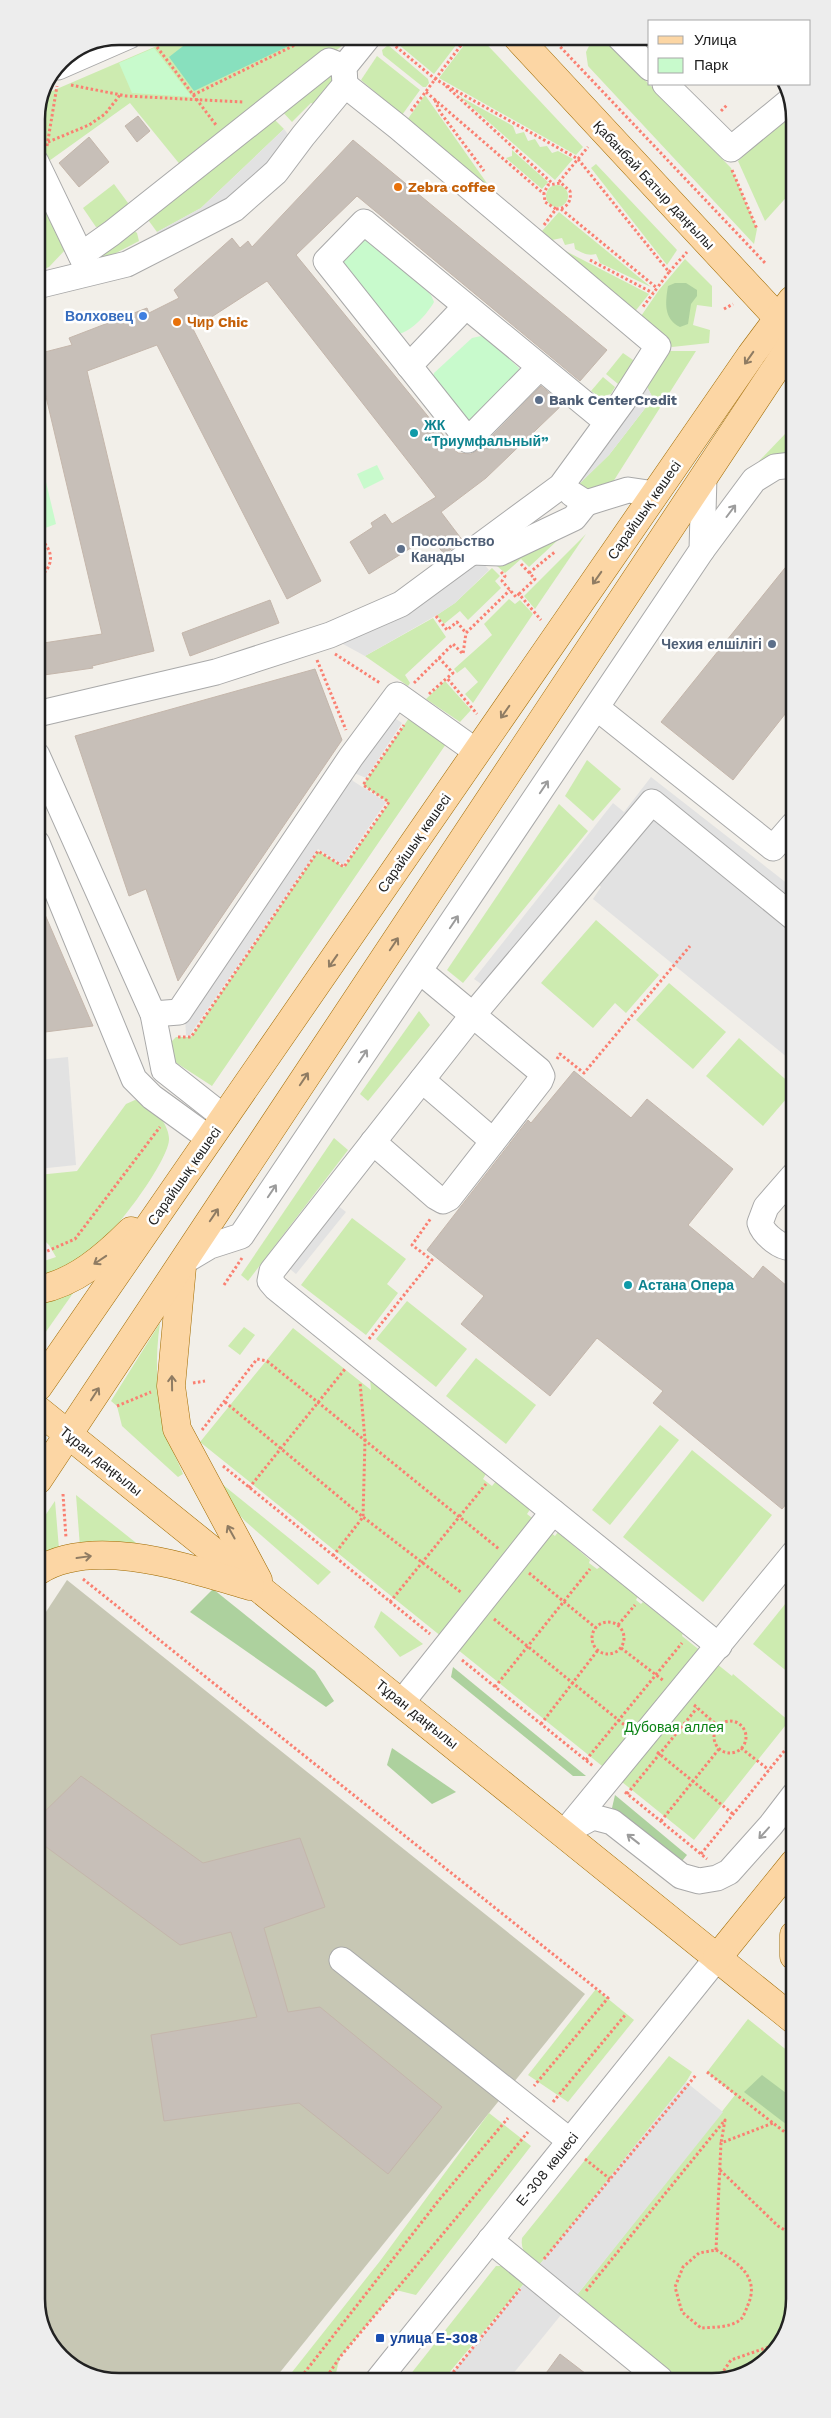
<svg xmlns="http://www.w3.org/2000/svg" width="831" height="2418" viewBox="0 0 831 2418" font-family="'Work Sans',sans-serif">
<rect width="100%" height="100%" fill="#f2efe9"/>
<polygon fill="#c7c7b4" points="67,1580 585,1994 273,2381 113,2382 65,2361 39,2320 38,1624"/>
<g fill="#cdebb0">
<path d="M 180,36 L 355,36 L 182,167 L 130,103 L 49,161 C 33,133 32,124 45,94 Z"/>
<polygon points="395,36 463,36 434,74 392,39"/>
<polygon points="471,36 479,36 583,147 576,155 439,78"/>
<polygon points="586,36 602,36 731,168 757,229 754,244 588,66 586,52 591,42"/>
<polygon points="388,45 428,79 429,83 426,87 423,87 383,55 382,50"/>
<polygon points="377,56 420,90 402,115 361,80"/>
<polygon points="322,70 338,74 320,106 311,103 292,122 280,109"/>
<polygon points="425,95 498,199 407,120"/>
<polygon points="459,96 513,126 516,134 524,132 528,141 535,139 540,147 547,146 552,153 558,151 573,159 555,180"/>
<polygon points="792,111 792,191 765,221 738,161"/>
<polygon points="271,116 284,129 201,208 157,232 146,217"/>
<polygon points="512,150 548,182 542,189 506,158 512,156"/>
<polygon points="596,164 677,250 667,265 591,168"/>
<path d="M 114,184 L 128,203 C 125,215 109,227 96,227 L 83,208 Z"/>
<circle cx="557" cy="196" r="11"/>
<polygon points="37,204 43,204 65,250 49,267 37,272"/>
<path d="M 559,212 L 651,287 L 600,263 L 596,254 C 587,256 583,253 575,249 L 574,243 L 565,245 L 562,238 L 552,240 L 542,231 Z"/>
<polygon points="132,229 137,233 139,241 97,263 96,256"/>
<polygon points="550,243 649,294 633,314"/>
<polygon points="685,259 712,286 712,307 697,305 693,325 710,330 709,343 672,347 639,319 659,290"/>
<polygon points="669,351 696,351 611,485 584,495 577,486 609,455 653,398 647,387"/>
<polygon points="623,353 636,362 618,384 606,374"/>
<polygon points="603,377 615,387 611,394 600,397 591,391"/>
<polygon points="792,430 792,456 759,461 786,433"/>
<polygon points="574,525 529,567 521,559 505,573 497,566 498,562"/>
<polygon points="586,534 535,609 524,596"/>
<polygon points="492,568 500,576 495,581 501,588 468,620 460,611 444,624 437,615 455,603"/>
<polygon points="509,599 515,604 520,600 533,614 473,703 465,694 478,682 465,667 457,673 454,669 492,635 484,624"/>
<polygon points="433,618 446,637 405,675 410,683 408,686 365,656"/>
<polygon points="445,681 471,710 460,722 426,699"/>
<polygon points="409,718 446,744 212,1086 175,1062 170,1043 176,1037 191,1037 318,851 344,867 389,803 363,785"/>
<polygon points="587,760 621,789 593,821 565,796"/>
<polygon points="559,804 588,831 463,983 447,970"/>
<polygon points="596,920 659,975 626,1013 615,1003 593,1028 541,983"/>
<polygon points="669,983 726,1032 693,1069 636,1020"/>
<polygon points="419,1011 430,1025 368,1101 360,1094"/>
<polygon points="739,1038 793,1086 793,1091 763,1126 706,1076"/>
<path d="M 135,1100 C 138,1101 143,1101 146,1103 C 156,1108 170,1128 169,1140 C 167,1164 112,1236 92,1251 C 76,1264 56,1271 38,1279 L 38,1263 L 56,1257 L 49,1245 L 38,1234 L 38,1175 L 77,1171 L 126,1104 Z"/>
<polygon points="334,1138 348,1150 248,1281 241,1275"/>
<polygon points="352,1218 406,1259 387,1284 398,1293 366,1335 301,1285"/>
<polygon points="83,1279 38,1343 38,1296"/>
<polygon points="407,1301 467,1349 436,1387 376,1339"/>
<path d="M 160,1323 C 155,1356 156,1394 164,1427 C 168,1443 177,1459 183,1474 L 178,1477 L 122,1426 L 117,1406 L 111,1401 Z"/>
<polygon points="244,1327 255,1335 240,1355 228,1346"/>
<polygon points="293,1328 371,1390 370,1379 487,1472 483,1479 492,1486 497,1480 531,1508 527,1514 555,1536 558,1532 590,1560 589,1563 597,1569 600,1567 638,1596 636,1600 641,1604 643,1602 683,1633 682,1636 732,1676 733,1674 789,1721 694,1840 200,1442"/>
<polygon points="476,1358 536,1405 506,1444 446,1396"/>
<polygon points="660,1425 679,1440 610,1525 592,1510"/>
<polygon points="692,1450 772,1515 703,1602 623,1537"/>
<polygon points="222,1484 331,1572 318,1585 245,1521 233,1508"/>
<polygon points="76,1495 140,1546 80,1547"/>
<polygon points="55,1501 59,1549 38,1560 38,1526"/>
<polygon points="794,1593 794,1677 753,1644"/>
<polygon points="381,1611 423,1644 400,1657 374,1627"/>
<polygon points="596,1989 634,2020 568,2102 528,2075"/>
<polygon points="748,2019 794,2056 795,2299 777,2350 733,2379 661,2379 569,2305 735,2095 707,2072"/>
<path d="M 669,2056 L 692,2072 L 686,2082 L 537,2268 C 528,2258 520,2251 522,2238 Z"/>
<polygon points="489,2113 531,2146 416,2295 396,2290 340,2357 334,2381 285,2381 380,2261"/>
<polygon points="496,2266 508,2266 527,2280 443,2380 406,2380"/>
</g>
<g fill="#add19e">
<path d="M 675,283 L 686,283 L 697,290 L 697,296 L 691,304 L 688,324 L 680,327 C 664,319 665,304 668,286 Z"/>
<polygon points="213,1589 315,1671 334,1701 326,1707 190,1612"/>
<polygon points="453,1667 586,1776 573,1776 451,1677"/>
<polygon points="392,1748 456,1792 432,1804 387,1765"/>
<polygon points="615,1795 687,1855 682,1861 612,1808"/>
<polygon points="762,2075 794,2099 795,2131 744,2092"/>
</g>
<g fill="#c8facc">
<polygon points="154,48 192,97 132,93 119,63"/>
<path d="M 369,237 L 431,295 L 434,302 C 428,313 411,332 398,334 L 340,268 L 344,251 Z"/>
<polygon points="481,336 487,338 519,368 517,381 471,427 432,380 434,373 472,338"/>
<polygon points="377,465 384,479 364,489 357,474"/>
<polygon points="46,482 56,524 37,531 37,483"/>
</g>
<polygon fill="#88e0be" points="196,36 294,36 297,42 194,91 169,57"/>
<g fill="#e2e2e2">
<polygon points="284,129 296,145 276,172 160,247 157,232 201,208"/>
<polygon points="647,387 653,398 609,455 577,486 570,477"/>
<polygon points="479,559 489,570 455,603 437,615 365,656 343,644 400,615"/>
<polygon points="393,717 402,723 366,778 352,772 350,776 353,781 386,802 343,865 318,849 189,1036 186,1035 185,1017 346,772 386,719"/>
<polygon points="651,777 793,888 793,1062 593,899 601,887 582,869 487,988 474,979 613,803 624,812"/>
<polygon points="68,1057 76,1165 38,1169 38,1060"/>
<polygon points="333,1202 346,1212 296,1274 283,1263"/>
<polygon points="686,2082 723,2112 569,2305 508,2380 447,2380"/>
</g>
<g fill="#c7bfb8" stroke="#c4b6ab">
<polygon points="138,116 150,131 137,142 125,126"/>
<polygon points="89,137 109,162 79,187 59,163"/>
<polygon points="353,140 607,350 580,381 357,196 296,255 458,453 471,454 478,450 541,386 563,404 486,478 441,512 463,541 444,554 430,536 369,574 350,542 373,527 371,523 385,514 392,524 436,497 267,281 193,329 321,581 287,599 157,345 87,371 154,651 92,666 93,668 37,676 37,644 102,634 43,384 37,385 37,354 72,345 69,338 147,308 149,313 179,298 174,290 232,238 240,248 248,241 252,247"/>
<polygon points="793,558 793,704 733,780 661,722"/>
<polygon points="270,600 279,623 190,656 182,633"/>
<polygon points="315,669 342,740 178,981 146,889 129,896 75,736"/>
<polygon points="37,896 93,1026 37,1033"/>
<polygon points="574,1071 631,1118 647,1099 733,1169 688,1225 753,1279 763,1266 793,1291 794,1495 782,1509 653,1403 663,1391 597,1338 550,1396 461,1324 484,1296 427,1250 528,1120 531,1123"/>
<polygon points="81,1776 203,1863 300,1838 325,1907 264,1928 288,2012 320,2007 442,2107 388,2174 299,2103 164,2121 151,2035 257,2017 231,1932 180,1945 38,1841 38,1818"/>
<polygon points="560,2354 594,2380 541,2380"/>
</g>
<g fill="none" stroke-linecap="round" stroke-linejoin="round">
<g stroke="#a9a9a9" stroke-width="27">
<g id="minor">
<polyline points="618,36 650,68"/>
<polyline points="58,67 129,36"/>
<polyline points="665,84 731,149 792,99"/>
<polyline points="36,162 87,268"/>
<polyline points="81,255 112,233 329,61 344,67"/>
<polyline points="37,286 127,264 234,209 276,172 303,136 345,85 344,67 369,36"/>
<polyline points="409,366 465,307"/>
<polyline points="540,367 468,440 326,261 364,222 607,422"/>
<polyline points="572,494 586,503 628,490 655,494"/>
<polyline points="702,550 754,480 775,467 792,465"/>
<polyline points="471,552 500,553 574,518 586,503"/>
<polyline points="597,708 773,848 793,825"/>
<polyline points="37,714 216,672 330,635 401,604 561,486 623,401 658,346 398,127 345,85"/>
<polyline points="37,755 153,1014 164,1070 225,1118"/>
<polyline points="37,843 134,1079 152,1097 210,1139"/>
<polyline points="153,1014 179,1012 351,757 397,695 477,752"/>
<polyline points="422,1080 493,1141"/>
<polyline points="373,1142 436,1197 443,1201 449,1198 540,1081 542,1076 539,1070 421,972"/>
<path d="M 793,1176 L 766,1207 L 760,1223 C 763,1234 782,1250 793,1247"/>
<polyline points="183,1262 210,1246 241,1236 702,550 704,476"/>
<polyline points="719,1646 276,1288 270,1281 272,1271 472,1016 652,802 793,917"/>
<polyline points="402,1702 553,1512"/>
<polyline points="569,1830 593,1817 612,1822 681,1876 699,1881 717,1878 729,1872 771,1825 794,1795"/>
<polyline points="564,1833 794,1553"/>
<polyline points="342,1960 570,2141"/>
<polyline points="490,2240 660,2379"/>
<polyline points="378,2380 717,1958"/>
</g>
</g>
<g stroke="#a06b00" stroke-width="29">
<g id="major">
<polyline points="516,36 790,331"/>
<polyline points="182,1267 171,1386 177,1429 258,1580"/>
<path d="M 38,1290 C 75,1283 105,1257 131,1231"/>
<polyline points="38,1387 751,355 792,300"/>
<polyline points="38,1410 794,2020"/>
<polyline points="38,1480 792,344"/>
<path d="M 38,1571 C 94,1535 191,1569 250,1586"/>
<polyline points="794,1935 794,1956"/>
<polyline points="717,1958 794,1863"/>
</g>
</g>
<g stroke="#fa8072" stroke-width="3" stroke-dasharray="2.5 2.5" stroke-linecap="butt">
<polyline points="550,36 766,264"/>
<polyline points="388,40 435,79 578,159 588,147"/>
<polyline points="154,43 216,125"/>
<polyline points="71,85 126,96 243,102"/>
<polyline points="446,86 552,183"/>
<polyline points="426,92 544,194"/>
<polyline points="193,95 297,44"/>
<polyline points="435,100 440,112 484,171"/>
<polyline points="411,111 468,36"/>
<polyline points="721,111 727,105"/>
<polyline points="48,142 89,125 105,114 120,95"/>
<polyline points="47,146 57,86"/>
<polyline points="732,170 757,229"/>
<polyline points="559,182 578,159 669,272 657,288"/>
<polyline points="561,209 657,288 642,308"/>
<path d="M 544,225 L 556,209 C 566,209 572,202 570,191 L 561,183 L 548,185 L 544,193 L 545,202 L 556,209"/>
<polyline points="590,260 653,293"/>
<polyline points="669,272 687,252"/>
<polyline points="724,309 733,304"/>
<path d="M 37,537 C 55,549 55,567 37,579"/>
<polyline points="501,572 505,576 502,581 516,597 519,594 541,620"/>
<polyline points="529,573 556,551"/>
<polyline points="519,594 535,579 521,564"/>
<polyline points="436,616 447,630 457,622 466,633 510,590"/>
<polyline points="335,654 380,683"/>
<polyline points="439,658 453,644 463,654 466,633"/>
<polyline points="317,660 346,730"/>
<polyline points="414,683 439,658 453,673 447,678 477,714"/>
<polyline points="429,694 447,678"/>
<polyline points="178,1037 191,1037 318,851 344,867 389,802 363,785 404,725"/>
<polyline points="557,1059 560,1054 584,1073 690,946"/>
<polyline points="38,1255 75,1239 160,1127"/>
<polyline points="224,1285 242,1258"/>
<polyline points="369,1339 432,1260 412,1245 431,1218"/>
<polyline points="193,1383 205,1381"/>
<polyline points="225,1402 363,1517 462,1593"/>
<polyline points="117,1406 151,1392"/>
<polyline points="202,1430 257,1359 267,1361 499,1549"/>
<polyline points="223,1466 430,1634"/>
<polyline points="249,1488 345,1369"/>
<polyline points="63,1494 66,1538"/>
<polyline points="333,1556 363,1517 365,1440 360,1382"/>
<polyline points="529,1573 596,1628"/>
<polyline points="83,1579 608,1998 534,2086"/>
<polyline points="390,1602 486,1484"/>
<polyline points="494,1619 627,1727"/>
<circle cx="608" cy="1638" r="16"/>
<polyline points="618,1625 635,1605"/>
<polyline points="621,1648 664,1681"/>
<polyline points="462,1660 593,1766"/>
<polyline points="495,1687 590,1569"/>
<polyline points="694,1705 718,1726"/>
<circle cx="730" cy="1737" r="16"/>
<polyline points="541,1724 598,1650"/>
<polyline points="741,1748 769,1770"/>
<polyline points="657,1752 733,1814"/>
<polyline points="586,1760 682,1643"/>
<polyline points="625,1792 707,1859"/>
<polyline points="627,1794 697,1708"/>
<polyline points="661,1821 719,1749"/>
<polyline points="701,1854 794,1739"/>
<polyline points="707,2072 795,2140"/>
<polyline points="553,2102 626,2014"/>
<polyline points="585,2159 610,2179"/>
<polyline points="720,2170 778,2226 795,2236"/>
<path d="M 716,2250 C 739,2263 761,2278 747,2307 C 746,2310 744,2315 742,2318 C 733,2328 713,2327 701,2328 L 682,2312 L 675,2287 L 683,2267 L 699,2253 Z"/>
<polyline points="716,2250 721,2143 773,2123"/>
<polyline points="544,2259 696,2075"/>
<polyline points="586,2291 725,2120 721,2143"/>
<polyline points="718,2379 731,2360 780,2343"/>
<polyline points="447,2380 520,2289"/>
<polyline points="298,2381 439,2200 508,2118"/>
<polyline points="324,2381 340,2357 528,2132"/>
</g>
<use href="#minor" stroke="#fff" stroke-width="25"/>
<use href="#major" stroke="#fcd6a4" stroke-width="28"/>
</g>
<defs><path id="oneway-shaft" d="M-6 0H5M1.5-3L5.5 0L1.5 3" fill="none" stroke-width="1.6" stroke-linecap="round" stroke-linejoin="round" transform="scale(1.25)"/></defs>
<g stroke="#8f7c63">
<use href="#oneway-shaft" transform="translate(749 358) rotate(125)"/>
<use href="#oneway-shaft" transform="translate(597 578) rotate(125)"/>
<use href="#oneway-shaft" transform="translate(505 712) rotate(125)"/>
<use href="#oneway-shaft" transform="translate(394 944) rotate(-56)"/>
<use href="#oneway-shaft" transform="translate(333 961) rotate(125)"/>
<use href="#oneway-shaft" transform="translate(304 1079) rotate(-56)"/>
<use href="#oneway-shaft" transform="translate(214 1215) rotate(-56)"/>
<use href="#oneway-shaft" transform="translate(100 1260) rotate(146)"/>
<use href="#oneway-shaft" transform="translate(172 1383) rotate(-91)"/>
<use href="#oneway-shaft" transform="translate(95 1394) rotate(-57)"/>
<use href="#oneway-shaft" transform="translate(231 1532) rotate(-119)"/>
<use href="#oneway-shaft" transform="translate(84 1557) rotate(-8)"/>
</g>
<g stroke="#9c9c9c">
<use href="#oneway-shaft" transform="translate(731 511) rotate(-53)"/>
<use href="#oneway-shaft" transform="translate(544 787) rotate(-56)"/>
<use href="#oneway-shaft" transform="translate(454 922) rotate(-56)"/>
<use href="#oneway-shaft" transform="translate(363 1056) rotate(-56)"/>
<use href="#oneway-shaft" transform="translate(272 1191) rotate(-56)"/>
<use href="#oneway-shaft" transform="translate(764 1833) rotate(132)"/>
<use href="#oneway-shaft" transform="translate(633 1839) rotate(-142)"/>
</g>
<g fill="#e8710a" stroke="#fff" stroke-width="2">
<circle cx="398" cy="187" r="5"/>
<circle cx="177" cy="322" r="5"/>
</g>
<circle fill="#3f7fe0" stroke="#fff" stroke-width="2" cx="143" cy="316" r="5"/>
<g fill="#5c6f8a" stroke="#fff" stroke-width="2">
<circle cx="539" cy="400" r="5"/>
<circle cx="401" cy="549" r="5"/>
<circle cx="772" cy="644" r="5"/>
</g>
<g fill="#0f9aa8" stroke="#fff" stroke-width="2">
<circle cx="414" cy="433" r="5"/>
<circle cx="628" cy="1285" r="5"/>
</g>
<rect fill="#1a4fb4" stroke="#fff" stroke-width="2" x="375" y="2333" width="10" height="10" rx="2.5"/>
<g text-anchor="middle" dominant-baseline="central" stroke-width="5" stroke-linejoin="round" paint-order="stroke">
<g font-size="14" fill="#222" stroke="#fff">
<text transform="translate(654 185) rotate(47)">Қабанбай Батыр даңғылы</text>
<text transform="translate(644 510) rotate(-55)">Сарайшық көшесі</text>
<text transform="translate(414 843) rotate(-55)">Сарайшық көшесі</text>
<text transform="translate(184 1176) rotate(-55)">Сарайшық көшесі</text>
<text transform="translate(101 1461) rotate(39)">Тұран даңғылы</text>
<text transform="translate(417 1714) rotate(39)">Тұран даңғылы</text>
<text transform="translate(547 2169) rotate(-51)">Е-308 көшесі</text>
</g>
<g font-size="14" font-weight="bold" fill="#c56008" stroke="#fff" text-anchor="start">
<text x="408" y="187">Zebra coffee</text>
<text x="187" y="322">Чир Chic</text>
</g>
<g font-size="14" font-weight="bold" fill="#366cbe" stroke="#fff" text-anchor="end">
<text x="133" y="316">Волховец</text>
</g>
<g font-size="14" font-weight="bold" fill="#4e5e75" stroke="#fff" text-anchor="start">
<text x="549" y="400">Bank CenterCredit</text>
<text x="411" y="541">Посольство<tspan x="411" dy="16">Канады</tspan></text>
<text x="762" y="644" text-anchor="end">Чехия елшілігі</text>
</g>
<g font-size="14" font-weight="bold" fill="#0d838f" stroke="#fff" text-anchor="start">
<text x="424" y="425">ЖК<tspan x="424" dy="16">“Триумфальный”</tspan></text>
<text x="638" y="1285">Астана Опера</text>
</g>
<g font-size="14" fill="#0c8416" stroke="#fff">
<text x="674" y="1727">Дубовая аллея</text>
</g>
<g font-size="14" font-weight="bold" fill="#164399" stroke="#fff" text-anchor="start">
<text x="390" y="2338">улица Е-308</text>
</g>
</g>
<path d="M0 0H831V2418H0ZM119 45H712A74 74 0 0 1 786 119V2299A74 74 0 0 1 712 2373H119A74 74 0 0 1 45 2299V119A74 74 0 0 1 119 45Z" fill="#ededed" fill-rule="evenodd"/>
<path fill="none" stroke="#222" stroke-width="2.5" d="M119 45H712A74 74 0 0 1 786 119V2299A74 74 0 0 1 712 2373H119A74 74 0 0 1 45 2299V119A74 74 0 0 1 119 45Z"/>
<rect x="648" y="20" width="162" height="65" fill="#ffffff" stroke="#a7a7a7"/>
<rect x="658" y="36" width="25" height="8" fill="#fcd6a4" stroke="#a7a7a7"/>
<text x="694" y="45" font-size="15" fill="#222222">Улица</text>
<rect x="658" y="58" width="25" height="15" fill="#c8facc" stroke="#a7a7a7"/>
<text x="694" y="70" font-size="15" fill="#222222">Парк</text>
</svg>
